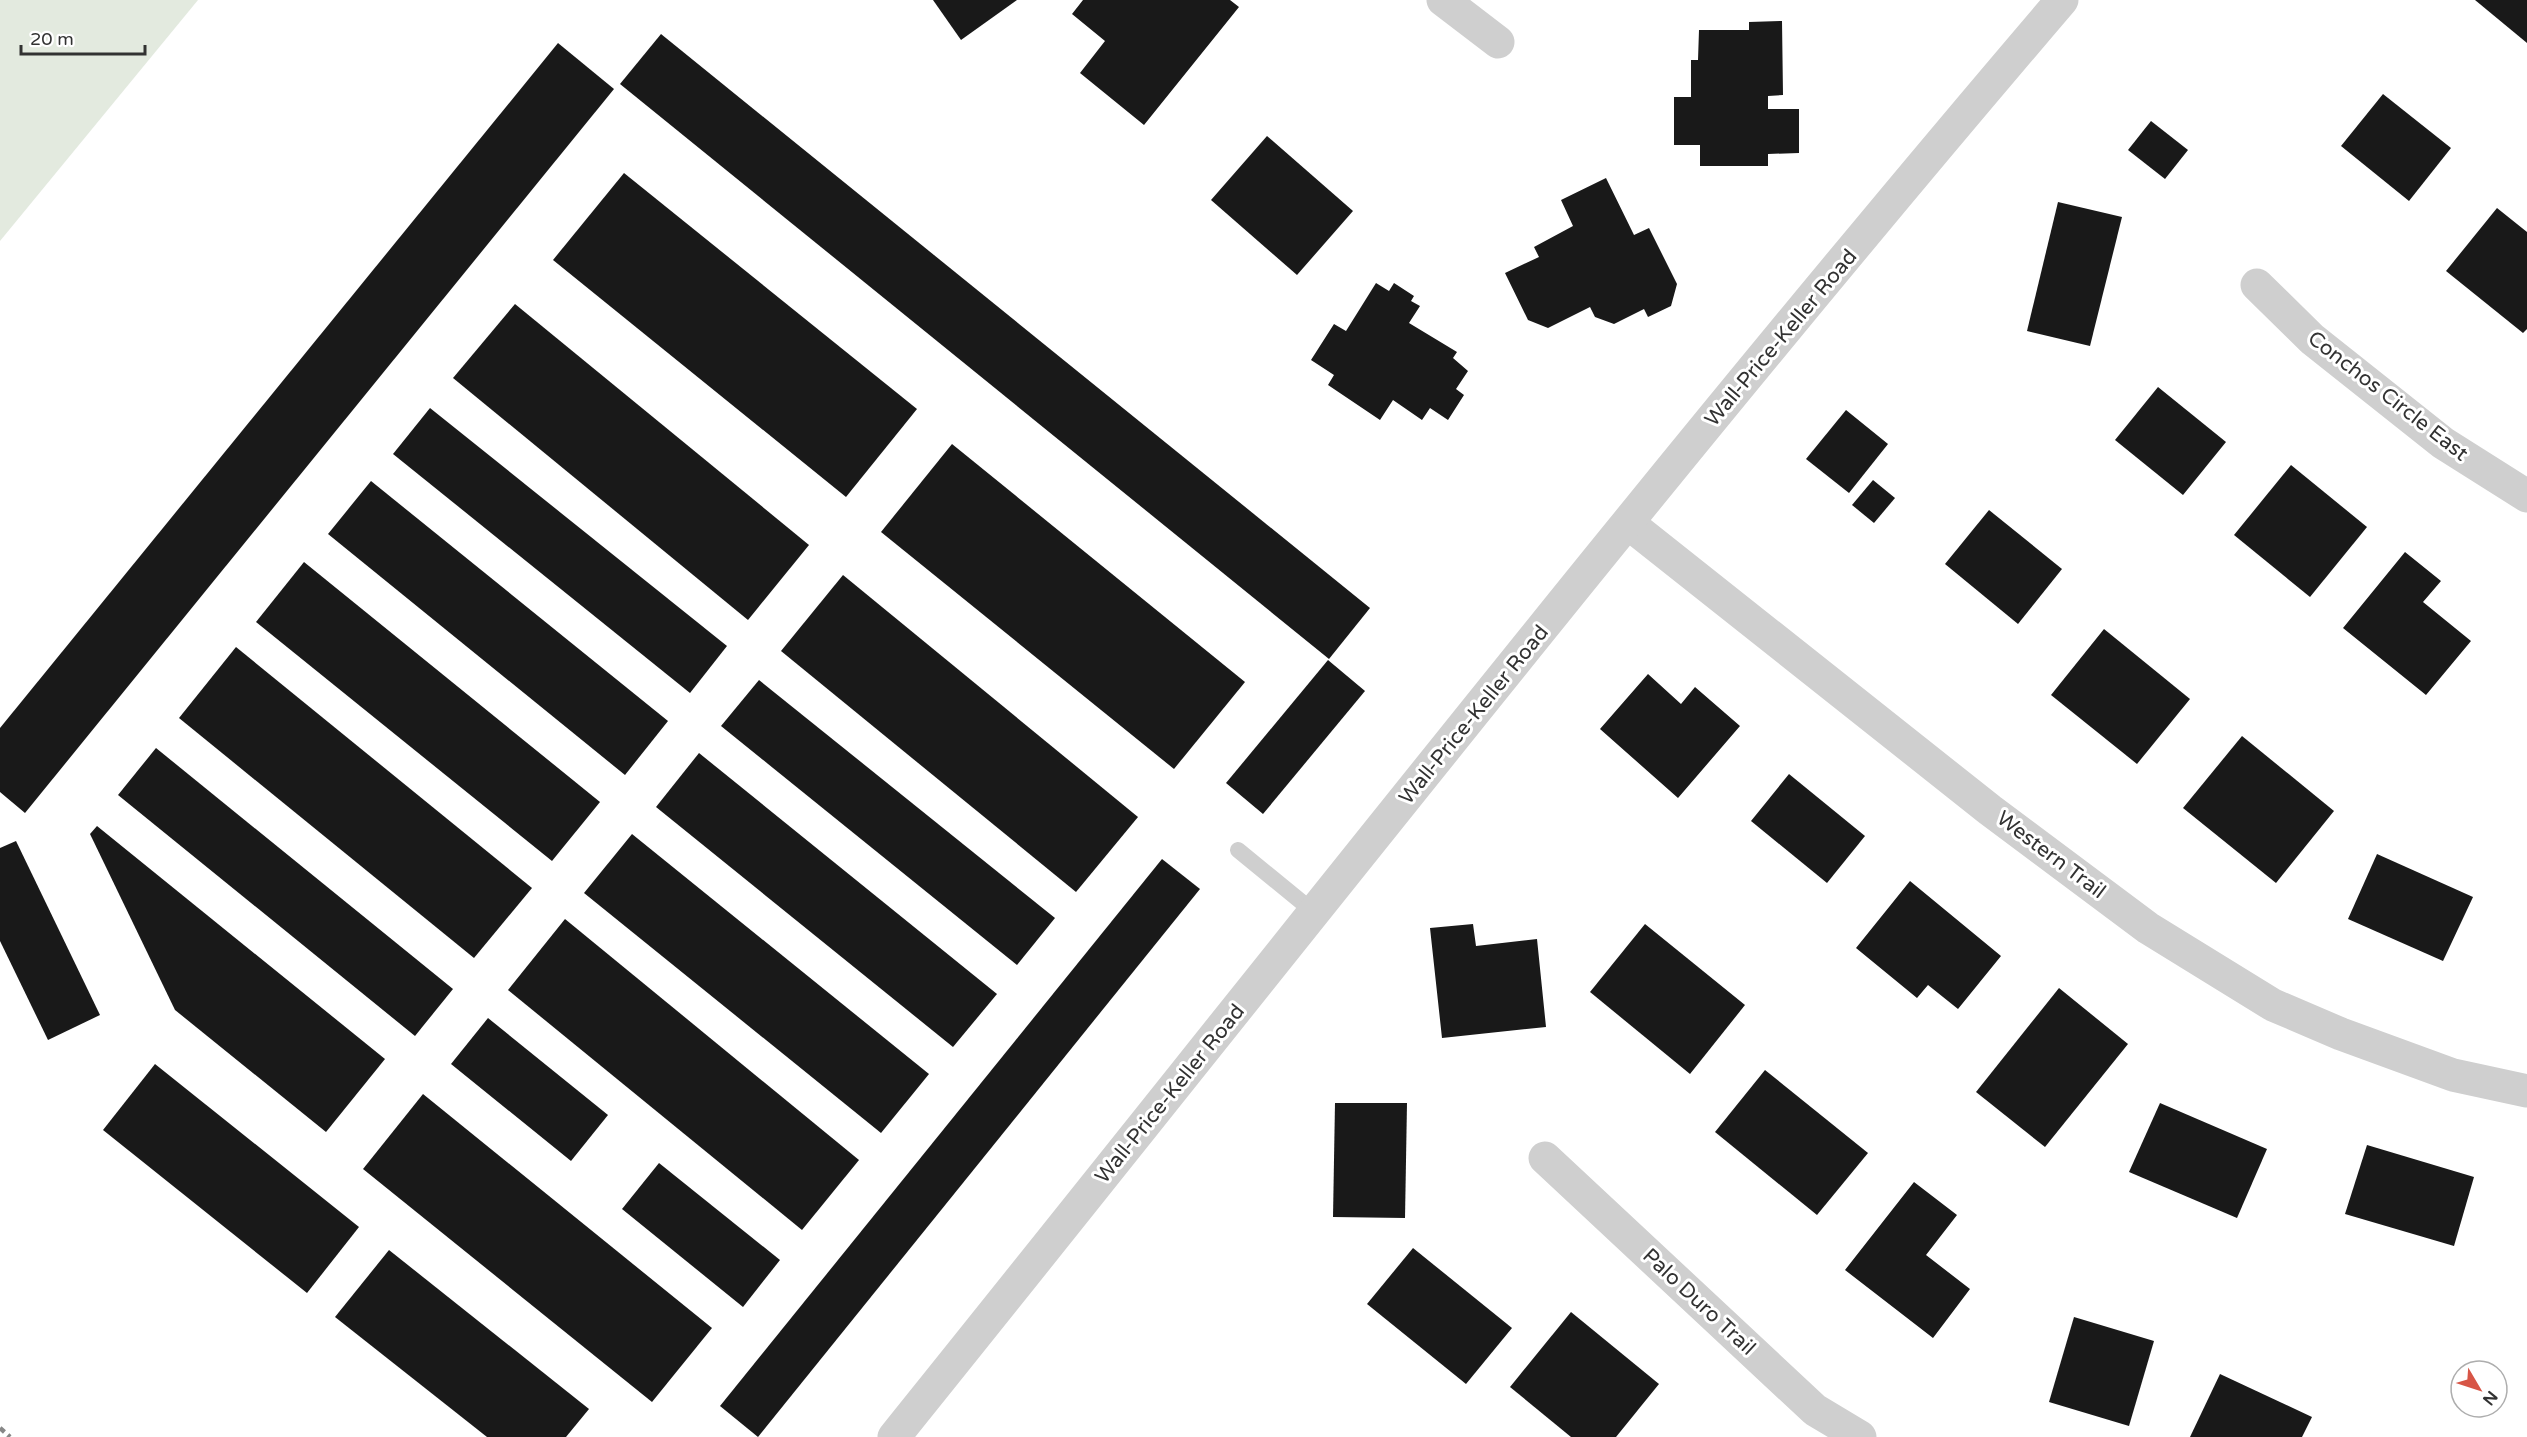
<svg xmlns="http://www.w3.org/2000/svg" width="2527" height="1437" viewBox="0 0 2527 1437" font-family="'Varela Round',sans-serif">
<rect width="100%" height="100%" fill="#fff"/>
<polygon fill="#e3eadf" points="0,0 198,0 0,241"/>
<g fill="#191919">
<polygon points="933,0 1017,0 961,40"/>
<polygon points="1083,0 1230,0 1239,7 1144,125 1080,73 1105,41 1072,14"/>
<polygon points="2475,0 2527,0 2527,43"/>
<polygon points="1782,21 1783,95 1768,96 1768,109 1799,109 1799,153 1768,154 1768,166 1700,166 1700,145 1674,145 1674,97 1691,97 1691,60 1698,60 1699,30 1749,30 1749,22"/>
<polygon points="661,34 1370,608 1329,659 620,84"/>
<polygon points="558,43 614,89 25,813 0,792 0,728"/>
<polygon points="2383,94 2451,148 2409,201 2341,146"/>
<polygon points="2151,121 2188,150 2165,179 2128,150"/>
<polygon points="1267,136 1353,211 1297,275 1211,200"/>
<polygon points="624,173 917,409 846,497 553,260"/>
<polygon points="1606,178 1634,235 1649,228 1677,284 1671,306 1648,317 1644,309 1614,324 1595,317 1590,307 1548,328 1528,320 1505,273 1539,257 1534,247 1573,226 1561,200"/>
<polygon points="2058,202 2122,217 2090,346 2027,331"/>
<polygon points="2497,208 2527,232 2527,329 2523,333 2446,271"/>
<polygon points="1376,283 1389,291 1394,283 1414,296 1411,301 1420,306 1409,323 1457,352 1453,358 1468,371 1456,389 1464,395 1448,420 1430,408 1422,420 1393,400 1380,420 1328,385 1334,375 1311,360 1334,324 1346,331"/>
<polygon points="515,304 809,545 748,620 453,378"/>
<polygon points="2158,387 2226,442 2183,495 2115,440"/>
<polygon points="430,408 727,646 690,693 393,454"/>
<polygon points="1846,410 1888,444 1849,493 1806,459"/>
<polygon points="952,444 1245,682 1174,769 881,532"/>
<polygon points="2291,465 2367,527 2310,597 2234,535"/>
<polygon points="1873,480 1895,498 1874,523 1852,505"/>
<polygon points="371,481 668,721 625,775 328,534"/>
<polygon points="1989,510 2062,569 2018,624 1945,564"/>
<polygon points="2405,552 2441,581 2423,602 2471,641 2426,695 2343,628"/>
<polygon points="304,562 600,802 552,861 256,622"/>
<polygon points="843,575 1138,817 1076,892 781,651"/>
<polygon points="2104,629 2190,699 2137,764 2051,695"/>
<polygon points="236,647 532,888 474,958 179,718"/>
<polygon points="1328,660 1365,691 1263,814 1226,783"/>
<polygon points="1648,674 1681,704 1695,687 1740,726 1678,798 1600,729"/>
<polygon points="759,680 1055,918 1017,965 721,726"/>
<polygon points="2242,736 2334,811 2276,883 2183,808"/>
<polygon points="156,748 453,989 415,1036 118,795"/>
<polygon points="699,753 997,994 953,1047 656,807"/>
<polygon points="1789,774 1865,836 1827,883 1751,821"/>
<polygon points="97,826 385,1059 326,1132 175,1010 90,834"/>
<polygon points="632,834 929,1074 881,1133 584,893"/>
<polygon points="16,841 100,1015 48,1040 0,941 0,848"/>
<polygon points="2377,854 2473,897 2443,961 2348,919"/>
<polygon points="1162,859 1200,889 758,1437 720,1406"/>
<polygon points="1910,881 2001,956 1958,1009 1928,985 1917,998 1856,948"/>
<polygon points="565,919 859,1160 802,1230 508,990"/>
<polygon points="1473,924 1476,946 1537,939 1546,1027 1442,1038 1430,928"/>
<polygon points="1645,924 1745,1005 1690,1074 1590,992"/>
<polygon points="2059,988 2128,1044 2045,1147 1976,1092"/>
<polygon points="488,1018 608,1115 571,1161 451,1064"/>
<polygon points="155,1064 359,1227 307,1293 103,1130"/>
<polygon points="1765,1070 1868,1153 1817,1215 1715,1132"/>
<polygon points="423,1094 712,1328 652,1402 363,1169"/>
<polygon points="1335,1103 1407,1103 1405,1218 1333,1217"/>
<polygon points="2160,1103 2267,1149 2237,1218 2129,1172"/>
<polygon points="2367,1145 2474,1177 2454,1246 2345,1214"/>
<polygon points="659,1163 780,1260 743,1307 622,1209"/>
<polygon points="1914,1182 1957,1215 1926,1255 1970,1289 1933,1338 1845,1270"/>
<polygon points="1413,1248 1512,1328 1466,1384 1367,1304"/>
<polygon points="389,1250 589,1409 566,1437 487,1437 335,1317"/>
<polygon points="1571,1312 1659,1384 1616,1437 1571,1437 1510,1387"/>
<polygon points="2074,1317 2154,1341 2129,1426 2049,1402"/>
<polygon points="2220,1374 2312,1417 2302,1437 2190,1437"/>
</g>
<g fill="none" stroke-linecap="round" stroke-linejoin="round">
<polyline stroke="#cfcfcf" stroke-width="16" points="1238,850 1315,913"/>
<g stroke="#cfcfcf" stroke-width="33">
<polyline points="1443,0 1498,42"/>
<polyline points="2257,285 2312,339 2443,443 2527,496"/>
<polyline points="1628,523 1990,810 2148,928 2273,1005 2341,1034 2453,1075 2527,1091"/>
<polyline points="1545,1158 1815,1410 1860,1437"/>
</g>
<path stroke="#cfcfcf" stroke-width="33" d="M 894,1437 C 1281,956 1661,469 2062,0"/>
<polyline stroke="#878787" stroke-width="4.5" stroke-dasharray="6 4.5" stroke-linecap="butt" points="0,1428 10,1437"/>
</g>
<g text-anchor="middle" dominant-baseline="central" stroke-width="6" stroke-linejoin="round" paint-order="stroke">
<g font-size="21" fill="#323232" stroke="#fff">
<text transform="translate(1781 338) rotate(-50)">Wall-Price-Keller Road</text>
<text transform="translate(2388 396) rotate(38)">Conchos Circle East</text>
<text transform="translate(1474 715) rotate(-51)">Wall-Price-Keller Road</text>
<text transform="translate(2051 855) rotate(37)">Western Trail</text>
<text transform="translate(1170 1094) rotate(-51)">Wall-Price-Keller Road</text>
<text transform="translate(1699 1302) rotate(43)">Palo Duro Trail</text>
</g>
</g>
<g transform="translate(2479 1389) rotate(129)"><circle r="28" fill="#ffffff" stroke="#adadad" stroke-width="1.5"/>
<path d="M0-4.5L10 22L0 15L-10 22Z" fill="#d75546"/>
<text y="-9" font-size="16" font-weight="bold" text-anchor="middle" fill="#323232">N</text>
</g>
<path d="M21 45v9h124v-9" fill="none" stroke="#323232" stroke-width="3"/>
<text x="30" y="45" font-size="18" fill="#323232" stroke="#ffffff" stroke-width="4.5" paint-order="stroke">20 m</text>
</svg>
